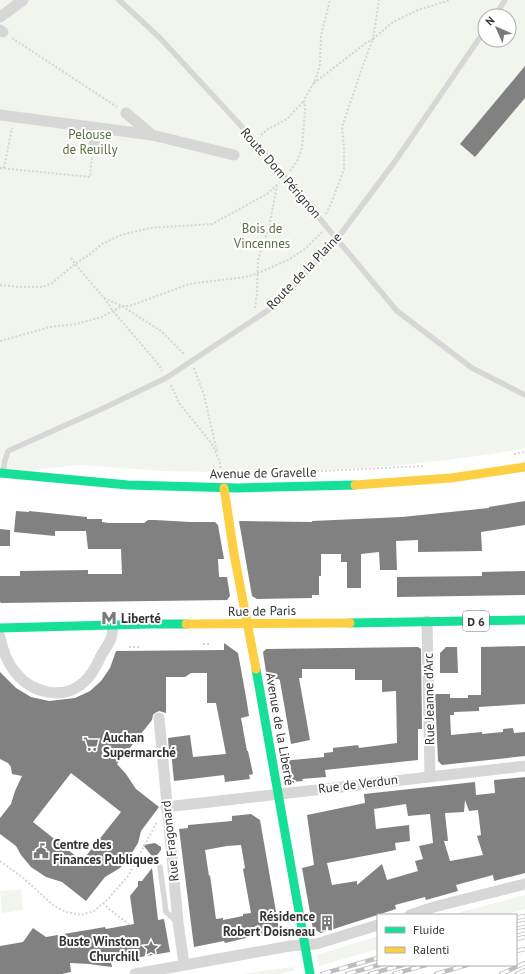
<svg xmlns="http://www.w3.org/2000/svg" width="525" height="974" viewBox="0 0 525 974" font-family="'PT Sans',sans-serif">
<rect width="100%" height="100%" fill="#fff"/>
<g fill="#f1f5ed" fill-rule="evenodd">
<path d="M 0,0 L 525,0 L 525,448 C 423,467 318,473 214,470 L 215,472 L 162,471 L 80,465 L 0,474 ZM 485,16 L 509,16 L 509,40 L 485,40 Z"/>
<polygon points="21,889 23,910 2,913 0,891"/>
<polygon points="525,895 525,909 504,915 450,915"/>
<polygon points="378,936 378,949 319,966 317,955"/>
<polygon points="293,967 295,970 280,974 241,974"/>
</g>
<g fill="#818181" fill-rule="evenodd">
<polygon points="525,66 525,98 475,157 460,144"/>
<polygon points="525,501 525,525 481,532 482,551 418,552 418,540 396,541 397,570 380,570 379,552 361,554 361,588 347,588 347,562 341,562 341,554 321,554 321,576 319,576 319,595 312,595 312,598 257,599 252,596 239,521 312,522 312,521 402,517 489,508 489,507"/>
<polygon points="16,511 29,512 29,511 87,517 87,519 102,519 102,522 109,523 144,523 148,520 155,520 190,522 215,522 218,525 224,559 218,559 219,577 227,577 230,596 227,600 1,603 0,602 0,576 20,576 20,571 88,570 88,574 122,574 121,549 88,549 86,531 55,531 55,536 14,532"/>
<polygon points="0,529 10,530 10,546 0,546"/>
<polygon points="525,571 525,595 397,597 397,577 482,576 482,572"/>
<path d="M 224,643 L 238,653 L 246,697 L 249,716 L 241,718 L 247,751 L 248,751 L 253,774 L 249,775 L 250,779 L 225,782 L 224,775 L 174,781 L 171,751 L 169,751 L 168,738 L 190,735 L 193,757 L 226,754 L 216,703 L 207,703 L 207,673 L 191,673 L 185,677 L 166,677 L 166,713 L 159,711 L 155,713 L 153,715 L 152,720 L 117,764 L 126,774 L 136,789 L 159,807 L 141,831 L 138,843 L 130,856 L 120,868 L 105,877 L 86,901 L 62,882 L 46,877 L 31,867 L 21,855 L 16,846 L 0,834 L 0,818 L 11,804 L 15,791 L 22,776 L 12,774 L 11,767 L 8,763 L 0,759 L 0,672 L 16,688 L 31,697 L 49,701 L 75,698 L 90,691 L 101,681 L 110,668 L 116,651 L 224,650 ZM 71,773 L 121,812 L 82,861 L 33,822 Z"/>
<polygon points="525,646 525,704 479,707 479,711 454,712 454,715 450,715 451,735 482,732 482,734 503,732 503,729 513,728 514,733 525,732 525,756 442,765 438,761 435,694 450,694 450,698 468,698 468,695 481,695 481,647"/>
<polygon points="418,647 421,649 422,729 418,729 418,760 325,770 326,777 302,779 303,781 290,782 285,779 282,761 324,757 324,753 333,752 333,748 358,745 359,748 397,743 396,691 382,692 382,680 355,680 355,669 302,669 302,678 299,678 310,740 291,744 280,681 279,679 267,679 263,652 266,649"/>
<polygon points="446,647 457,647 458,673 440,673 440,653"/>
<path d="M 525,777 L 525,873 L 494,881 L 493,875 L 456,885 L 458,891 L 426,900 L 425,897 L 395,905 L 396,909 L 321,933 L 313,929 L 302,868 L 314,865 L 307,815 L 365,803 L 364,794 L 475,782 L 476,795 L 495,793 L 494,780 ZM 465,800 L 469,811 L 478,810 L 481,835 L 477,836 L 483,855 L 450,861 L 444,841 L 448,841 L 445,813 L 464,812 ZM 406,804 L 408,816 L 430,814 L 433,843 L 419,846 L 423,859 L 415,861 L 418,871 L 387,880 L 382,864 L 357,885 L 357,881 L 332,885 L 327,863 L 396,850 L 395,843 L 410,841 L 409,825 L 376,829 L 374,809 Z"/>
<path d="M 251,814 L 260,820 L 279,929 L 277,935 L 264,934 L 225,943 L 224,941 L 194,947 L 179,829 L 188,828 L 188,825 L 232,821 L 232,816 ZM 241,845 L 245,868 L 243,869 L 251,913 L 243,914 L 243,916 L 223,920 L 223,918 L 216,919 L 210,875 L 209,876 L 205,850 L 227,846 Z"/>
<polygon points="155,843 161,847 161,850 157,855 152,856 143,845"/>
<polygon points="152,868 158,920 164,919 170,952 111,962 112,967 89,964 70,963 71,972 62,974 0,974 0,946 23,942 33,928 46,937 105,927 106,929 134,924 130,896 138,886 138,881 142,881"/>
</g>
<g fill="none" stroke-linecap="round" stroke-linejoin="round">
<g stroke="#d6d6d6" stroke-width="2" stroke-dasharray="2 2" stroke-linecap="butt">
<polyline points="12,38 117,107"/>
<polyline points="314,83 366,43 373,39 379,0"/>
<polyline points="261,135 268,129 287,119 304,101"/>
<polyline points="0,168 90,177 92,157"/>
<polyline points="4,168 12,128"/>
<polyline points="290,171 297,161 302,148 305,110 304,100 316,79 320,64 321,35 330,0"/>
<polyline points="326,214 331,204 344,169 344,147 342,127 362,68 373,39 393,22 418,10 450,0"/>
<polyline points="71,258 75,264 104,298 113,311 159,365 162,371"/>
<polyline points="0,285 19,287 43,287 52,283 75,264 89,255 102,244 121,235 150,228 212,224 267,194 279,183"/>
<polyline points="104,298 122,306 161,331 185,355"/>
<polyline points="255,308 257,293 258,260 269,227 277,186"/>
<polyline points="0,341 50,327 76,324 102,317 122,306 129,306 138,303 189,284 245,277 256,274 288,260 305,249 322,232"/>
<polyline points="194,368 204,395 217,452"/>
<polyline points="171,385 179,403 212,444 220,462 221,475"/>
<polyline points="514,454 525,452"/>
<polyline points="281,473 424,466"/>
<polyline points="203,644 210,644"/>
<polyline points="129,647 141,647"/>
<polyline points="0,861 22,877 54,906 66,912 81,915 94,911 107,900 128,876 157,822"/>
<polyline points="103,903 109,909 130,925"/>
</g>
<g stroke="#d7d7d7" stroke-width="5.5">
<polyline points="119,0 160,38 254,140 397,311 472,368 525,395"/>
<polyline points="495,16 505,0"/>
<polyline points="3,472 5,460 8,451 106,407 166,378 276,305 337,239 396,160 485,30"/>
<polyline points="160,867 166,912 177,922"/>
</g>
<g stroke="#d7d7d7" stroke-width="11">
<polyline points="0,17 23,0"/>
<polyline points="0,30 3,32"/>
<polyline points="126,113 152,135"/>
<polyline points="0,115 152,135 234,155"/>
<polyline points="94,146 95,128"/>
<polyline points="427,621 430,776"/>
<path d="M 0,637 C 2,649 8,664 16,673 C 32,693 64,701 84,682 C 92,675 97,665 101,656 C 109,642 112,642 113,625"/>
<polyline points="159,718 178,922 184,964"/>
<polyline points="166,807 525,766"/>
<polyline points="410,915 434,907 525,884"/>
<polyline points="135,974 290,946 316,944 378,925"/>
</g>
<g stroke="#16e098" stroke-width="9">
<polyline points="0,473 128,485 238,488 355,485"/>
<polyline points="350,623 525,620"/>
<polyline points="0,628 150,624 186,624"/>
<polyline points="256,669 310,974"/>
</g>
<g stroke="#ffcf43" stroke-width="9">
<polyline points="355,485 451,478 525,467"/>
<polyline points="224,488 234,554 256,669"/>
<polyline points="186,624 350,623"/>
</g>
<g stroke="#bebebe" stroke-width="4.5">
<g id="rail">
<polyline points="516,918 525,916"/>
<polyline points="516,925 525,923"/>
<polyline points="516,932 525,930"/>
<polyline points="516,939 525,937"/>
<polyline points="516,951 525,949"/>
<polyline points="322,974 378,958"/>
<polyline points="347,974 379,965"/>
<polyline points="370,974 403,965"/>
<polyline points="394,974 426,965"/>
<polyline points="436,974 467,965"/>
<polyline points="501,974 525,963"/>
<polyline points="517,974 525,970"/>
</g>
</g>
<use href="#rail" stroke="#fff" stroke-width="3" stroke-dasharray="9" stroke-linecap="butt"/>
</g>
<defs>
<g id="metro-bare" transform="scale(1.2)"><path d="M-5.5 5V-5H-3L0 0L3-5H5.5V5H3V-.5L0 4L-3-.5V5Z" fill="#7a7a7a" stroke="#fff" stroke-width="2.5" paint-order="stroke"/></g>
<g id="supermarket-bare" transform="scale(1.2)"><path d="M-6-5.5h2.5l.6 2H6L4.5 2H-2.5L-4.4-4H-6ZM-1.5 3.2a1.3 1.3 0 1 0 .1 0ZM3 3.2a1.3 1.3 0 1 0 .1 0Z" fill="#7a7a7a" stroke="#fff" stroke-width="2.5" paint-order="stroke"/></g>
<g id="civic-bare" transform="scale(1.2)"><path d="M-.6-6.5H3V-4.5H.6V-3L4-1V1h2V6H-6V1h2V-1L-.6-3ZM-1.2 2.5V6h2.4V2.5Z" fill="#7a7a7a" stroke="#fff" stroke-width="2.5" paint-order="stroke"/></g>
<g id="building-bare" transform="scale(1.2)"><path d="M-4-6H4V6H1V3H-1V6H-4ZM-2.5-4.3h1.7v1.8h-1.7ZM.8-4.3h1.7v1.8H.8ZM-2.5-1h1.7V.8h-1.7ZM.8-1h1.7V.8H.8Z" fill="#7a7a7a" stroke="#fff" stroke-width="2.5" paint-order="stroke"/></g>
<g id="sight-bare" transform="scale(1.2)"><path d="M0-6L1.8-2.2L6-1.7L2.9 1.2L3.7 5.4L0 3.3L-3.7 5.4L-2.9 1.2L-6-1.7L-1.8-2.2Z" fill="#7a7a7a" stroke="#fff" stroke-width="2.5" paint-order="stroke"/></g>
</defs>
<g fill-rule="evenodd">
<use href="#metro-bare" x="109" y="618"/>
<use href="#supermarket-bare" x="91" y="744"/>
<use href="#civic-bare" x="41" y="851"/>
<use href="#building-bare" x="327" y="923"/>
<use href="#sight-bare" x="151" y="948"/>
</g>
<g text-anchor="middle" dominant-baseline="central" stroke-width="4" stroke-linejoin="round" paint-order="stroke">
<rect fill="#fff" stroke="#707070" stroke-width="1" x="463" y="611" width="26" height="20" rx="3"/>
<g font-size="12" font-weight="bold" fill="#333">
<text x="476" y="621">D 6</text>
</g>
<g font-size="13" fill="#56703f" stroke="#fff">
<text x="90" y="134">Pelouse<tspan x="90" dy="15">de Reuilly</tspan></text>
<text x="262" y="228">Bois de<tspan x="262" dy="15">Vincennes</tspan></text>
</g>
<g font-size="13" fill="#333" stroke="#fff">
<text transform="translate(281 173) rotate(49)">Route Dom Pérignon</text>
<text transform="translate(304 271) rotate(-46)">Route de la Plaine</text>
<text transform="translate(263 473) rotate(-1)">Avenue de Gravelle</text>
<text transform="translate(262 611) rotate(-1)">Rue de Paris</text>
<text transform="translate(429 699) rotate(-91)">Rue Jeanne d'Arc</text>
<text transform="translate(280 729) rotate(80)">Avenue de la Liberté</text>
<text transform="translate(358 784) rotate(-7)">Rue de Verdun</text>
<text transform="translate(170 841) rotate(-96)">Rue Fragonard</text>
</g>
<g font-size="13" font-weight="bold" fill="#333" stroke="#fff" text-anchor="start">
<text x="121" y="618">Liberté</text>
<text x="103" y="737">Auchan<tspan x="103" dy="15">Supermarché</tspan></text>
<text x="53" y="844">Centre des<tspan x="53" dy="15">Finances Publiques</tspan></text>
<text x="315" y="916" text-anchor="end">Résidence<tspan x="315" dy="15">Robert Doisneau</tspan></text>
<text x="139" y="941" text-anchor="end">Buste Winston<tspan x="139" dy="15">Churchill</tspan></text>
</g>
</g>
<rect x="377" y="914" width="140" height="52" fill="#ffffff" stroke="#adadad"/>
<rect x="385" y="927" width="20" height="6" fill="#16e098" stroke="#adadad"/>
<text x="413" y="934" font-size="12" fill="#333333">Fluide</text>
<rect x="385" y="947" width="20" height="6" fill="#ffcf43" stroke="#adadad"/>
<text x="413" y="954" font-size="12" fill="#333333">Ralenti</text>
<g transform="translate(497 28) rotate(315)"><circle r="19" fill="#ffffff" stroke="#adadad"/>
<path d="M0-3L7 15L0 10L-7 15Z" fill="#7a7a7a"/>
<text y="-6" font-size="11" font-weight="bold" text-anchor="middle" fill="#333333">N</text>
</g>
</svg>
